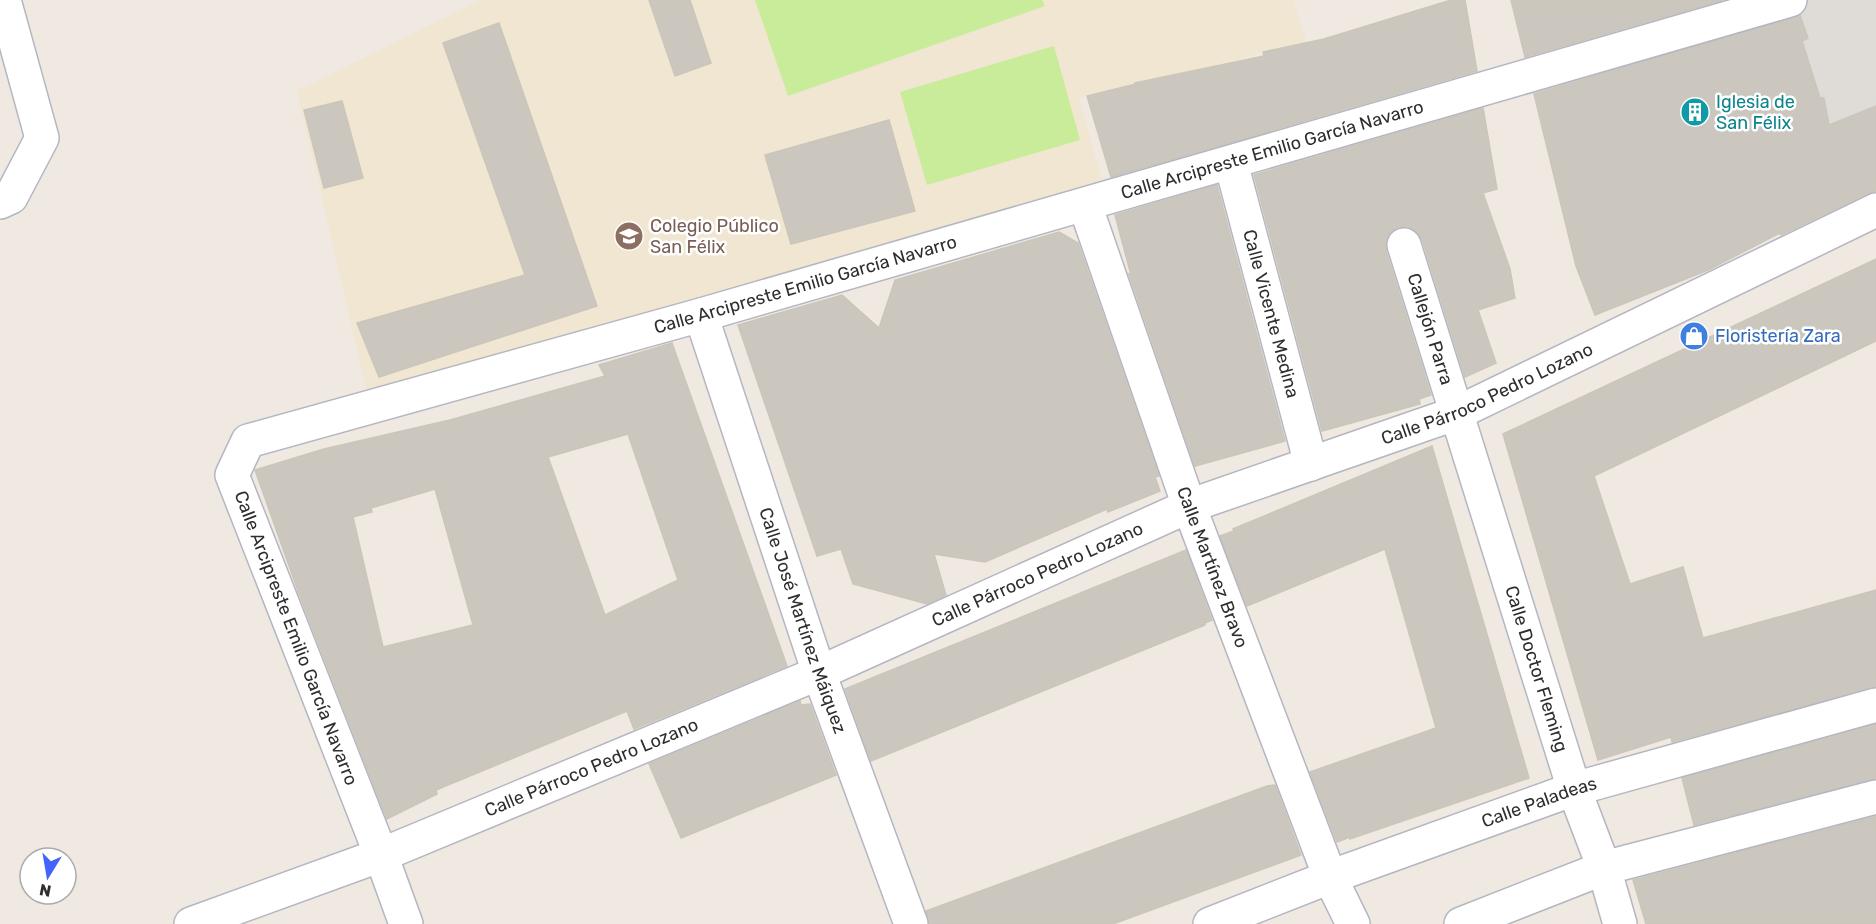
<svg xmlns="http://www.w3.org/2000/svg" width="1876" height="924" viewBox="0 0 1876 924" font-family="Rubik,sans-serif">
<rect width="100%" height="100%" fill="#efe9e1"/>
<polygon fill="#f0e6d1" points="481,0 1293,0 1307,43 1263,52 1233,62 1079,98 1103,184 368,396 297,91"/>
<g fill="#c9ec9a">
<polygon points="755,0 1042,0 1045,6 788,96"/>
<polygon points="1054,46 1080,140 927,185 900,92"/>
</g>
<polygon fill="#dfdcd8" points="1795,0 1876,0 1876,106 1829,125 1824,98 1820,98 1802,41 1808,38"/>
<g fill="#cbc7bf" stroke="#cbc5ba" stroke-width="1.5" fill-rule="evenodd">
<polygon points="649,0 690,0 711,63 675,76"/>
<polygon points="1451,0 1465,0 1477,71 1111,177 1087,96 1136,84 1135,83 1264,56 1263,52 1324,39"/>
<polygon points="1511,0 1723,0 1525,57"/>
<polygon points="1800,15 1808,38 1802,41 1820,98 1824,98 1829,125 1876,106 1876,191 1868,193 1781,235 1780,233 1708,270 1595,315 1576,266 1534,94"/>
<polygon points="499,23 597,306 379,377 357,323 525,275 443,43"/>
<polygon points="342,101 363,178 324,188 304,110"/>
<polygon points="1483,108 1497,189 1483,193 1510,269 1515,298 1478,310 1496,363 1465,377 1422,239 1417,232 1409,227 1398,227 1391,232 1386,240 1386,251 1431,395 1419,399 1420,404 1322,431 1254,175"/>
<polygon points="889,120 915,211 791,244 765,155"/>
<polygon points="1217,185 1285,441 1195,466 1129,274 1131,275 1115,215"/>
<polygon points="1059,232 1078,243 1159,476 1155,477 1160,491 1108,512 1107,509 985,562 934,554 946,595 927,604 853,584 841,549 817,556 738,325 842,295 879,328 895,280"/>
<polygon points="1876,259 1876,341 1594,476 1630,584 1683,567 1703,638 1876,590 1876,687 1672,742 1671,737 1598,760 1503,434"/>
<path d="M 672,343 L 787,666 L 634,729 L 627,711 L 436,790 L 437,794 L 387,819 L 299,594 L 255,470 L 324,449 L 450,420 L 605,376 L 599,365 ZM 628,434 L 678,580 L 605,615 L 548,457 ZM 435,489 L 473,625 L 383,647 L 353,517 L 372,512 L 371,508 Z"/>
<polygon points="1432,446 1529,778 1350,839 1350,837 1337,842 1310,772 1436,728 1385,549 1247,606 1220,536 1234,531 1233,529"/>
<polygon points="1186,550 1212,620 1205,623 1205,625 871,761 845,689"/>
<polygon points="800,701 801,705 810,704 836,775 681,838 649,764"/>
<polygon points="1876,724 1876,779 1694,825 1682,778"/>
<polygon points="1275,785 1301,855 1113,924 929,924 926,911 1267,786"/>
<polygon points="1876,816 1876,924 1646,924 1633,880"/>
</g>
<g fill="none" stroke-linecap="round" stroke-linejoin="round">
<g stroke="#b4b7c1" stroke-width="36">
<g id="minor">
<path id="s1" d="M 1231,163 L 1311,464"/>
<polyline points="0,202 11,197 42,138 4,0"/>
<path id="s2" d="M 1085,205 L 1189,506 L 1330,877 L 1353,924"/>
<path id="s3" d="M 1404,245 L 1574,789 L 1604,868 L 1620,924"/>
<path id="s4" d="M 701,315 L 819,673 L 911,924"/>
<path id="s5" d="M 191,924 L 381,855 L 819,673 L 1189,506 L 1457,413 L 1876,210"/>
<path id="s6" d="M 406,924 L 381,855 L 232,475 L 248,441 L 701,315 L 1790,0"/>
<path id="s7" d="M 1210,924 L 1330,877 L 1574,789 L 1876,705"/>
<polyline points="1461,924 1604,868 1876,797"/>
</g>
</g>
<use href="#minor" stroke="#fff" stroke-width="33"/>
</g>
<defs>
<g id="building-disc" transform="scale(1.5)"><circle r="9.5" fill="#0f9aa8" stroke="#fff"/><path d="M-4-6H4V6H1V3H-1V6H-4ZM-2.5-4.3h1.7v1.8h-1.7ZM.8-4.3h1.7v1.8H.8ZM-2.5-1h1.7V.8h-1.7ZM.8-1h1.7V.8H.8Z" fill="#fff"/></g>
<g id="school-disc" transform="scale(1.5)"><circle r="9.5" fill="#8d6e63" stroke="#fff"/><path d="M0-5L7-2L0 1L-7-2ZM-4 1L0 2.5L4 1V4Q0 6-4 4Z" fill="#fff"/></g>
<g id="shop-disc" transform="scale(1.5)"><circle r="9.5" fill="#3f7fe0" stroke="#fff"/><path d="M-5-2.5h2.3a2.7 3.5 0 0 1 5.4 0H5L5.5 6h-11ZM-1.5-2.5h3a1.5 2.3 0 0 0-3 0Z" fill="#fff"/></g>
</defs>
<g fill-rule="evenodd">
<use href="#building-disc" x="1695" y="112"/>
<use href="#school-disc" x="629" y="236"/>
<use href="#shop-disc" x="1694" y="336"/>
</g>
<g text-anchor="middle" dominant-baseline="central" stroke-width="5" stroke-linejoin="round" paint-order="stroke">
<g font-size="18" fill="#0d838f" stroke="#fff" text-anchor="start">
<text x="1716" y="102">Iglesia de<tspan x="1716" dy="21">San Félix</tspan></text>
</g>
<g font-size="18" fill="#2e2e2e" stroke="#fff">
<text stroke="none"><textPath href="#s6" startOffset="1584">Calle Arcipreste Emilio García Navarro</textPath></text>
<text stroke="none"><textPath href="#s6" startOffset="1098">Calle Arcipreste Emilio García Navarro</textPath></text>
<text stroke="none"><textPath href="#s1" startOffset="156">Calle Vicente Medina</textPath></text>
<text stroke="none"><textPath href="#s3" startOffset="88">Callejón Parra</textPath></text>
<text stroke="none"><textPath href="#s5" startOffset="1401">Calle Párroco Pedro Lozano</textPath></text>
<text stroke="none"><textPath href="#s2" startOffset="384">Calle Martínez Bravo</textPath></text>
<text stroke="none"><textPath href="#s5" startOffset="916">Calle Párroco Pedro Lozano</textPath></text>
<text stroke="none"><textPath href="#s4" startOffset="322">Calle José Martínez Máiquez</textPath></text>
<text transform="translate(296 638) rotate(69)">Calle Arcipreste Emilio García Navarro</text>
<text stroke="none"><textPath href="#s3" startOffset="444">Calle Doctor Fleming</textPath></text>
<text stroke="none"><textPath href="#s5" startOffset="430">Calle Párroco Pedro Lozano</textPath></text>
<text stroke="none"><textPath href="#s7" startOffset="351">Calle Paladeas</textPath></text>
</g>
<g font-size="18" fill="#785e54" stroke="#fff" text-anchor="start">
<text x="650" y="226">Colegio Público<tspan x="650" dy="21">San Félix</tspan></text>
</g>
<g font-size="18" fill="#366cbe" stroke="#fff" text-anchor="start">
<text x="1715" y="336">Floristería Zara</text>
</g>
</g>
<g transform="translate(48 876) rotate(191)"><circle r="28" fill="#ffffff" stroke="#ababab" stroke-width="1.5"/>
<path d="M0-4.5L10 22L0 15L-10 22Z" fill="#4264fb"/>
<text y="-9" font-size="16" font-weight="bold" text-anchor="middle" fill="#2e2e2e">N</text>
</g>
</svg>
